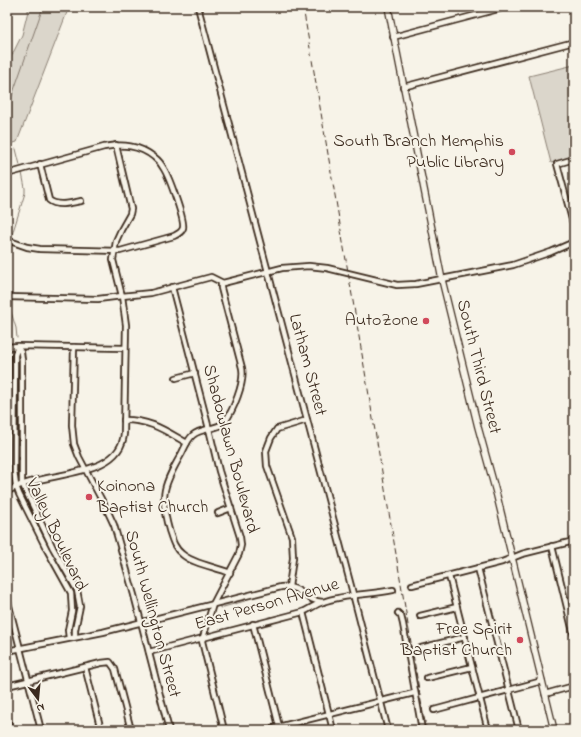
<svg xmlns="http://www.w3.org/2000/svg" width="581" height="737" viewBox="0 0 581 737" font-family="'Indie Flower',sans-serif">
<rect width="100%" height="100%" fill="#f7f3e8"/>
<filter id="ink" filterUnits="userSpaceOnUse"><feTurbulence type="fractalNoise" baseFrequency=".025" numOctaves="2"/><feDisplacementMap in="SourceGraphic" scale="8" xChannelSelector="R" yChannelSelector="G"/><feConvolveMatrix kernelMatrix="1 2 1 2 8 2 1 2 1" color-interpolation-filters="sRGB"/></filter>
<g filter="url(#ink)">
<g fill="#dbd6cb" stroke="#8b8074">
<polygon points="29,7 69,7 17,142 7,145 7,65 22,35"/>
<polygon points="574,65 574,157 551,163 529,76"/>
<polygon points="19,353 20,356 20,474 18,476 16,475 17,354"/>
<polygon points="22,491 24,492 75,589 78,606 73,630 70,628 74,606 72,594 46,546 21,493"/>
<polygon points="244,599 245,601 220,608 220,605"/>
</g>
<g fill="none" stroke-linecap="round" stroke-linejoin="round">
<g stroke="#84786c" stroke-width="1">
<polyline points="7,110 43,7"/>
<polyline points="16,149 20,165"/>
<polyline points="11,238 25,193 25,188 22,173"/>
<polyline points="7,250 9,245"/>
<polyline points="11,312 16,328 17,338"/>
</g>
<g stroke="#3b2a1e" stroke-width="8">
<g id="minor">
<polyline points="198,7 351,586 388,730"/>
<polyline points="393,37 506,7"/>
<polyline points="403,87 574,42"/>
<polyline points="574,159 557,164 574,227"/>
<path d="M 40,164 L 49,200 C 57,207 72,203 81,201"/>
<path d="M 7,174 L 104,147 C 123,144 139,145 154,157 C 158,160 162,165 164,169 C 169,177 185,220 183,228 C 182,232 178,234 174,236 L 120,251 L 40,249 L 27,247 L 7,240"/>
<path d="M 221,283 L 221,288 L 242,368 C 245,383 233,411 224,423 C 215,430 201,428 193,435 C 188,439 185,447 182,453 C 164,484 159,495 169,530 C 172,539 174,548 182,554 C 193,564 216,567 230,573"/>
<polyline points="172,287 209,429 219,471 240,537 241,545 239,554 213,604 202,641 224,730"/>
<polyline points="7,297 98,299 122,296 151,293 211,277 223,283 282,268 309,266 327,268 397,285 416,284 513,265 551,252 574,242"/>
<polyline points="18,346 15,355 14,471 16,486 19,494 46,548 71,593 72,611 68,630 69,638"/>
<polyline points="7,347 18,346 125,348"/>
<polyline points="74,347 72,425 74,444 79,457 108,512 114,525 134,595 169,730"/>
<polyline points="18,348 21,352 22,360 22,483 53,548 77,590 80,606 75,630 75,637"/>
<polyline points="176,378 195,373"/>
<path d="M 124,420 C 151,420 164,430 187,443"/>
<path d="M 7,492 C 37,470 121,481 124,433 L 126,325 L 122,296 L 113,260 L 116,241 L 121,230 L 130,214 L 131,209 L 116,145"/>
<polyline points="218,513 231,508"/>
<polyline points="552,546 574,636"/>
<polyline points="478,568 519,730"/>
<polyline points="449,576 488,730"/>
<polyline points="412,585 502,562 522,554 574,541"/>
<polyline points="289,587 293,558 292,537 267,466 266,451 271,438 277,429 307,420"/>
<polyline points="7,598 41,730"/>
<polyline points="303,612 333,730"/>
<polyline points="398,613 401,616 403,624 422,730"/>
<polyline points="420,616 457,607"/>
<polyline points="253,624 280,730"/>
<polyline points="421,648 465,637"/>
<path d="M 7,651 L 103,632 L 281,587 C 302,585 304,601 323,602"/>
<path d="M 149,652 L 303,612 C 310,609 316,604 323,602 C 345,594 369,595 393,590"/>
<polyline points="85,667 101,730"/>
<polyline points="427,678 472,667"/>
<polyline points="7,686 101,663 110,662 115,669 131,730"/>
<polyline points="545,694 574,686"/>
<polyline points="434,710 542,681"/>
<polyline points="7,717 10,730"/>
<polyline points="266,730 414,693"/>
<polyline points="477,730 488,727"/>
</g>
</g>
<g stroke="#3b2a1e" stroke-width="8">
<polyline id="major" points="388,7 442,280 478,427 497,496 554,730"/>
</g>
<use href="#minor" stroke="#f7f3e8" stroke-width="4.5"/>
<use href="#major" stroke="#f7f3e8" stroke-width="5.5"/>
<polyline stroke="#3b2a1e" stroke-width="1" stroke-dasharray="6 3" stroke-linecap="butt" points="303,7 423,713 427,730"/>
</g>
</g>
<g fill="#d1495b" stroke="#f7f3e8" stroke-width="1.5">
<circle cx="512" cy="152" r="4"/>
<circle cx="426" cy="321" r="4"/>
<circle cx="89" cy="497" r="4"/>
<circle cx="520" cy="640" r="4"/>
</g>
<g text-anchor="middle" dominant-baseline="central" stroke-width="4" stroke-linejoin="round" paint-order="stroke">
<g font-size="18" fill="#3b2a1e" stroke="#f7f3e8" text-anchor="end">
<text x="504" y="142">South Branch Memphis<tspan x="504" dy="21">Public Library</tspan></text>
<text x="418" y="321">AutoZone</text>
<text x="97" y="487" text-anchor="start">Koinona<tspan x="97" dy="21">Baptist Church</tspan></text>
<text x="512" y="630">Free Spirit<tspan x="512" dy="21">Baptist Church</tspan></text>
</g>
<g font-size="18" fill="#3b2a1e" stroke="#f7f3e8">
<text transform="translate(307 365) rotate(75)">Latham Street</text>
<text transform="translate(478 367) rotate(76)">South Third Street</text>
<text transform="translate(230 449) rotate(75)">Shadowlawn Boulevard</text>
<text transform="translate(56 535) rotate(65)">Valley Boulevard</text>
<text transform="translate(267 605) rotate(-16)">East Person Avenue</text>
<text transform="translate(152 614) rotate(75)">South Wellington Street</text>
</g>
</g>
<rect width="581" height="737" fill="none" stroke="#f7f3e8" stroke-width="24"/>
<rect x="12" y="12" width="557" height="713" fill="none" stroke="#3b2a1e" stroke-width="1.5" filter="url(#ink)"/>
<g transform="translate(38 699) rotate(164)" stroke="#f7f3e8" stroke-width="3" paint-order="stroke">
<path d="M0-3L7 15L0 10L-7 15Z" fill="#3b2a1e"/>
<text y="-6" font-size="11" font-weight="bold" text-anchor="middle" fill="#3b2a1e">N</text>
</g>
</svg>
